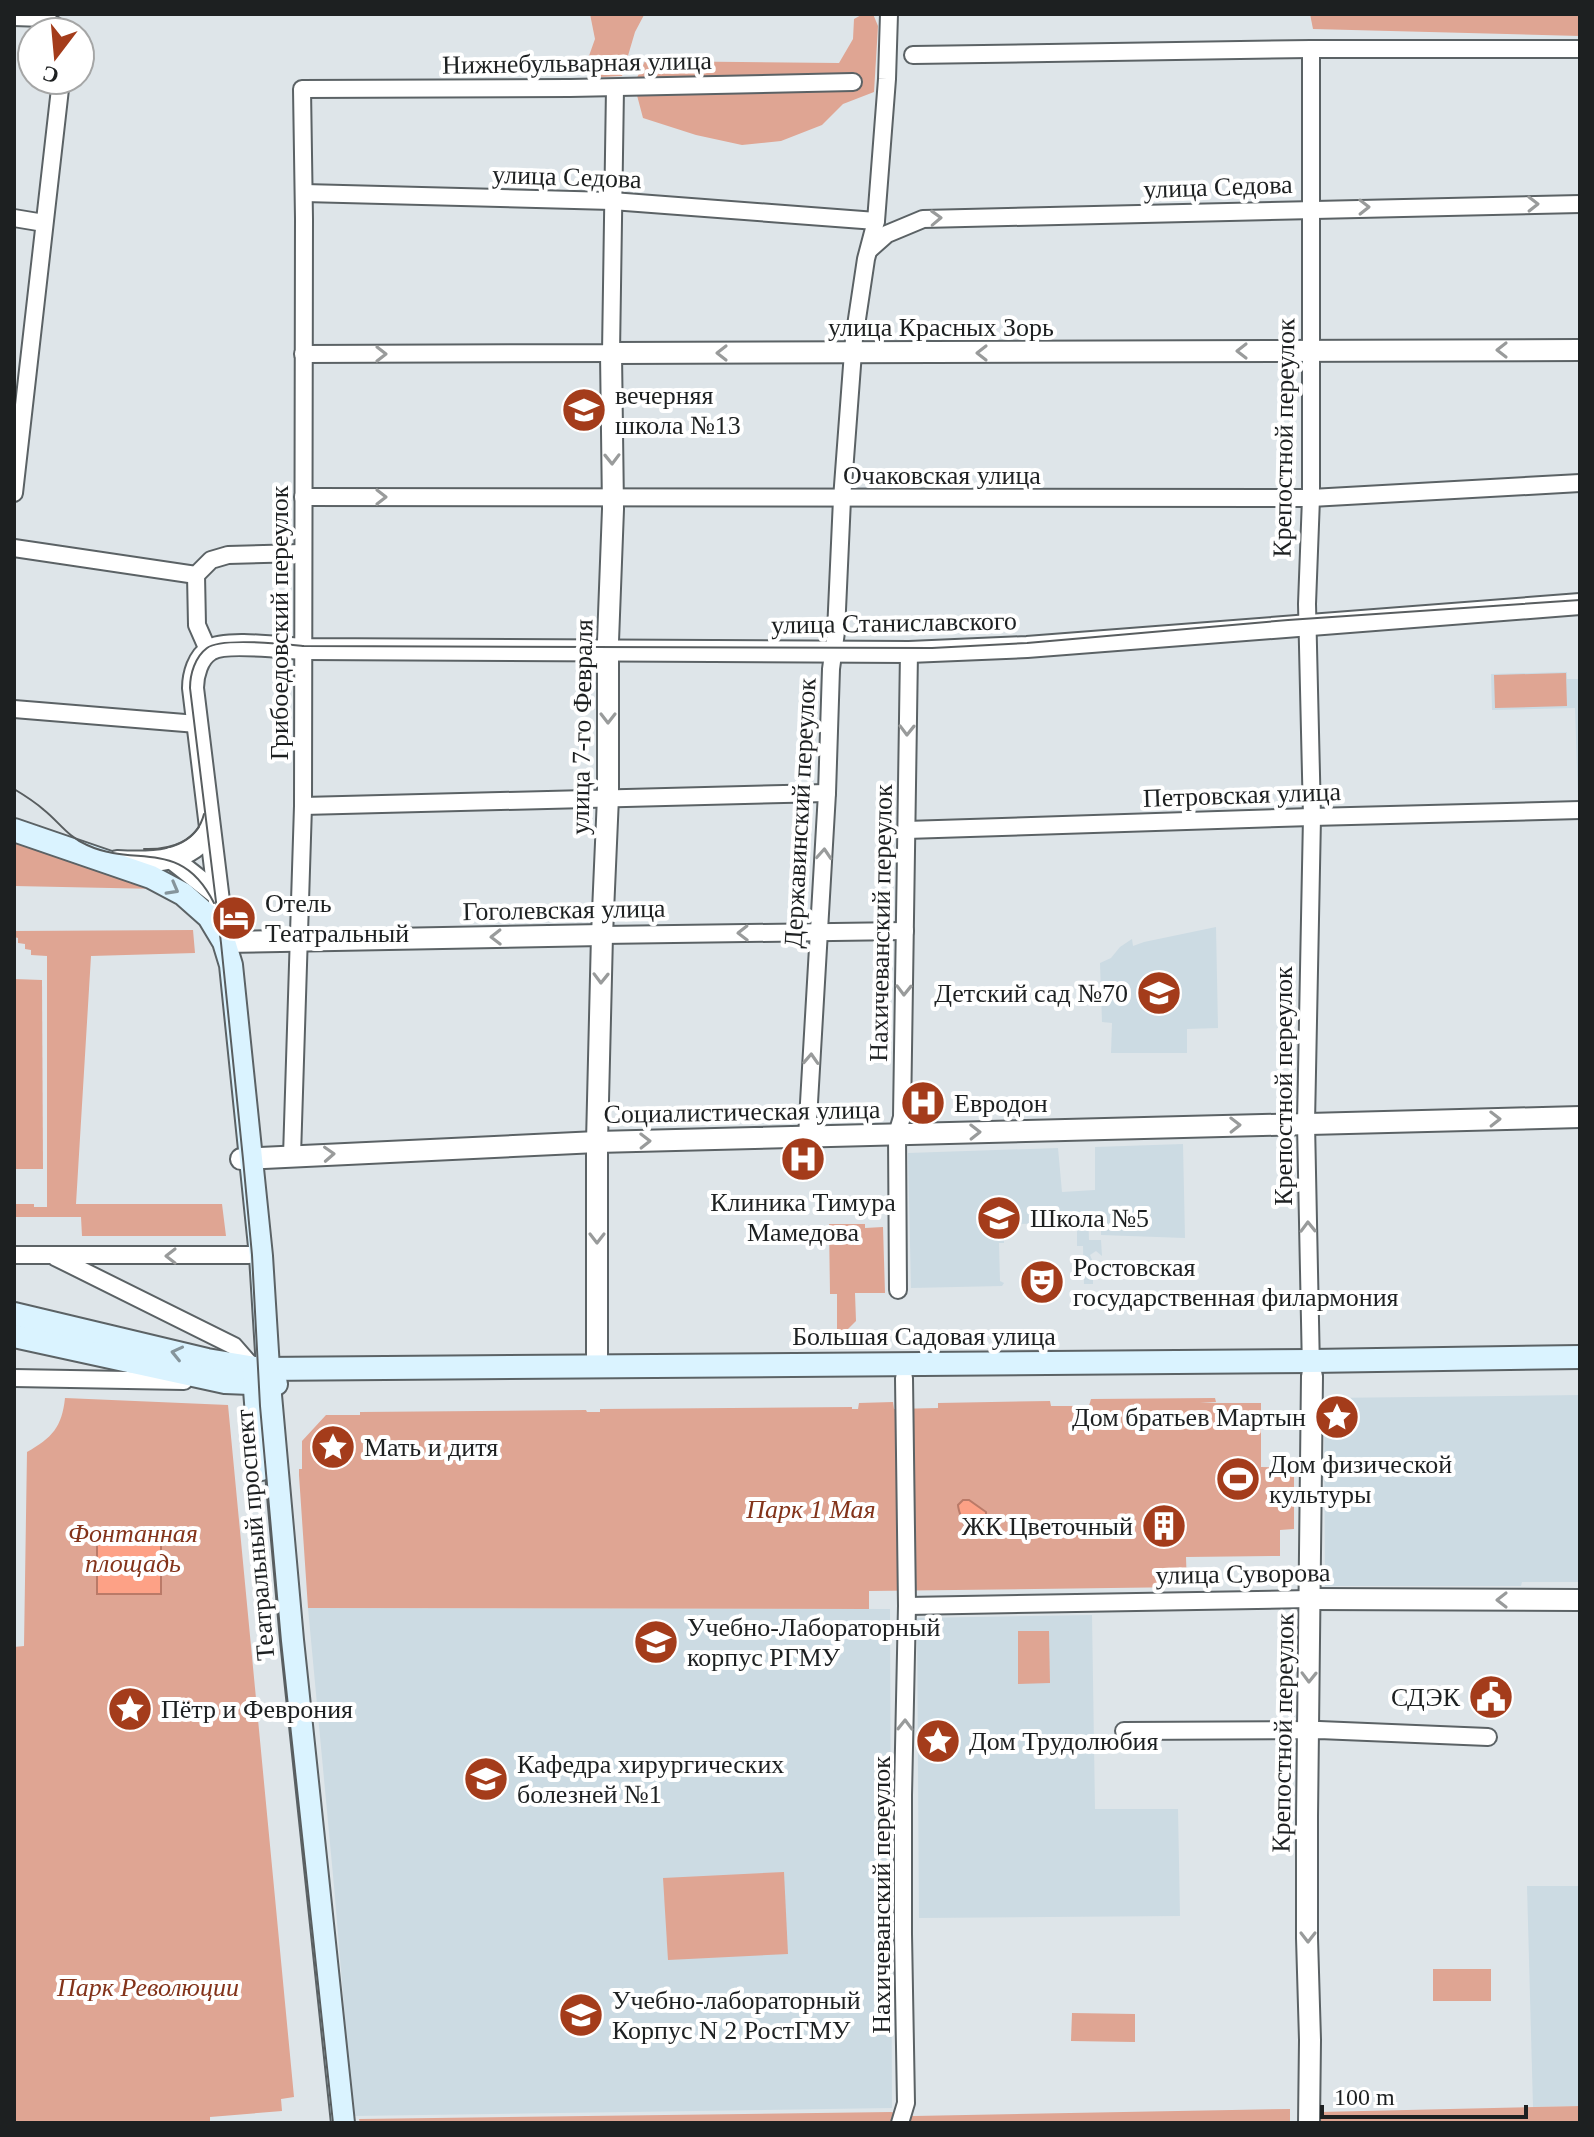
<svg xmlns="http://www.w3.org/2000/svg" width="1594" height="2137" viewBox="0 0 1594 2137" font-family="Georgia,serif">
<rect width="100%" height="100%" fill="#dee5e9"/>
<g fill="#ccdbe3">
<polygon points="1567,672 1567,679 1580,679 1580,797 1578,797 1575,708 1492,710 1491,674"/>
<polygon points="1216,927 1218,1028 1187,1029 1187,1053 1111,1053 1112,1023 1102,1022 1100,963 1111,958 1120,947 1132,939 1133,946 1144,942"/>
<polygon points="1183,1144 1185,1238 1101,1235 1101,1214 1088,1213 1089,1240 1101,1240 1102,1256 1096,1251 1090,1255 1093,1262 1093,1284 1084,1284 1083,1246 1077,1246 1077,1223 1011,1224 1004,1230 1004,1243 999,1243 1000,1281 1004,1283 1002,1286 911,1288 908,1153 1058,1148 1062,1192 1095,1190 1095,1147"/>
<polygon points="1580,1395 1580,1582 1522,1582 1521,1586 1325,1586 1324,1401 1327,1398"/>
<polygon points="308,1608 890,1609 892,2108 353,2116 334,1886"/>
<polygon points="1092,1615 1095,1809 1178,1809 1180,1916 919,1918 917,1618"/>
<polygon points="1527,1886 1580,1886 1580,2106 1533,2107"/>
</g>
<g fill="#dfa593">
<polygon points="590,14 648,14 644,15 635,32 622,76 601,77 585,67 595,39"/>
<polygon points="863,14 873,14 878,26 874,92 843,104 822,125 781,141 742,145 696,135 643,118 634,84 645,61 839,63 853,39 854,19"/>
<polygon points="1310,14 1580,14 1580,36 1313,29"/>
<polygon points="1566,673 1567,706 1495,708 1494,675"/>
<polygon points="14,843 20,843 159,889 14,886"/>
<polygon points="193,930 195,953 91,956 76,1204 222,1204 226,1236 82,1236 81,1217 14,1217 14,1204 34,1204 34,1207 47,1207 47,956 31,955 31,950 25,949 25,944 18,943 18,938 14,937 14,931"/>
<polygon points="14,979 42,980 43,1169 14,1169"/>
<polygon points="829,1224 865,1224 865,1228 883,1227 885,1293 855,1293 856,1321 837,1340 837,1294 830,1294"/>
<path d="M 65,1398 L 228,1405 L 294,2097 L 281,2099 L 282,2111 L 210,2117 L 210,2123 L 14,2123 L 14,1647 L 24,1646 L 27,1452 C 52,1438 62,1427 65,1398 Z"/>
<polygon points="1215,1398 1216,1402 1200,1403 1261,1403 1261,1467 1294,1468 1294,1529 1280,1530 1280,1556 1186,1557 1187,1587 869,1591 869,1609 308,1608 299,1475 299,1469 302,1469 302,1441 326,1415 360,1415 360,1412 586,1410 587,1412 600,1412 600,1409 852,1407 852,1409 858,1409 859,1403 893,1402 894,1409 938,1408 938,1403 1050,1401 1051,1406 1089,1406 1091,1399"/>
<polygon points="1018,1631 1049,1631 1050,1683 1018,1684"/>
<polygon points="784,1872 788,1954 668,1960 663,1878"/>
<rect x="1433" y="1969" width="58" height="32"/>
<polygon points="1072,2013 1135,2014 1135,2042 1071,2041"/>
<polygon points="1580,2106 1580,2123 1320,2123 1320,2112"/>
<polygon points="1290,2109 1290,2123 360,2123 359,2119 891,2112 914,2116"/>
</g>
<g fill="#fda186" stroke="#ba7a68" stroke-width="2">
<path d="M 963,1500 L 969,1500 L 986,1512 C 987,1519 980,1527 978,1533 L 974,1536 L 969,1535 C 966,1532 958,1510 958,1505 Z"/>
<rect x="97" y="1531" width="64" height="63"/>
</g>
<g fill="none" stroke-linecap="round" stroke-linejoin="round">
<g stroke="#5b6265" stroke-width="20">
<g id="minor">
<polyline points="14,17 43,18 65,32"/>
<polyline points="1311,49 1311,498 1307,604 1312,817 1306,1123 1311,1370"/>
<polyline points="913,55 1311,49 1580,49"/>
<polyline points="304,193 612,201 876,221"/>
<polyline points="14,218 44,223"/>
<polyline points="869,250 887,234 923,219 1580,204"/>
<polyline points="303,354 611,353 615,88"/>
<polyline points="14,493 61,80"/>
<polyline points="303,497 1311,498 1580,483"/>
<polyline points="14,548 196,575 211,560 228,555 302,553"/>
<polyline points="196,575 197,625 208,650"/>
<polyline points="14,709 197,724"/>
<polyline points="303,806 827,793"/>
<polyline points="906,830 1312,817 1580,810"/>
<polyline points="602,935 905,931"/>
<polyline points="807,1137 827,793 831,669 836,632 842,499 854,339 866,259 876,221 887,79 889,14"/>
<polyline points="292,1156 303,806 304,219 302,89 570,88 853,82"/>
<polyline points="14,1255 249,1255"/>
<polyline points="55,1257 234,1346 254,1369"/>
<polyline points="898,1290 897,1134 902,1117 909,652"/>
<polyline points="14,1378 184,1381"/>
<polyline points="907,1606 1310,1599"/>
<polyline points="1124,1731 1319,1730 1488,1737"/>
<polyline points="900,2123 906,2103 903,1934 903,1795 907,1606 904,1378"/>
</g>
</g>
<g stroke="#5b6265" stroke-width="24">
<g id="tertiary">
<polyline points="171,858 218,895"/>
<path d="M 117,861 C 151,863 191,863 210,830"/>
<path d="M 602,935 L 224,942 L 193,688 C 193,675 198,657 210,650 C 225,640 284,648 304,649 L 909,652 L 1027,647 L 1580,604"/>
<polyline points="241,1159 597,1142 1580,1117"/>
<polyline points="597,1367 597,1142 602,935 608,797 608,641 613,509 611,353 1580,350"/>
<polyline points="1310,1599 1580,1600"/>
<polyline points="1309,2123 1310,2040 1307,1938 1307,1817 1312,1376"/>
</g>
</g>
<g stroke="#5b6265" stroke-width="26">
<g id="secondary">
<polyline points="14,830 151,877 183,894 209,917 224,942 231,965 261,1256 269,1384 292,1640 343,2123"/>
<polyline points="14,1314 207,1360 261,1369 1311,1361 1580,1357"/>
<polyline points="14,1336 225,1382 276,1384"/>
<polyline points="254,1376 261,1469"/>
</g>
</g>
<use href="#minor" stroke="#fff" stroke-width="16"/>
<use href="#tertiary" stroke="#fff" stroke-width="20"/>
<use href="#secondary" stroke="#daf3ff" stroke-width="22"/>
<g stroke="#585d5f" stroke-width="2">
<path d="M 14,789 C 24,795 35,802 44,810 C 59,822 68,837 87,845 C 137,868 181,837 214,903"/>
<path d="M 144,849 C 170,850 197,842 204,814"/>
<path d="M 333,2123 L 281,1641 L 260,1406 L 252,1255 L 243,1159 L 221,943 L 190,688 C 190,674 195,657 207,648 C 221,637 284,644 304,646 L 932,648 L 1027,643 L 1288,620 L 1580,600"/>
</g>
</g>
<defs><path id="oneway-chevron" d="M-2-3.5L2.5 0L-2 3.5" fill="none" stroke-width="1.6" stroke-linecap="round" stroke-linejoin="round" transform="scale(2)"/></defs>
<g stroke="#999b9b">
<use href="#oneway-chevron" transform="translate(1533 204) rotate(-1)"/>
<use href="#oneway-chevron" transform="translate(1364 207) rotate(-1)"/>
<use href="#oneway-chevron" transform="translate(936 218) rotate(-2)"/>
<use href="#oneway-chevron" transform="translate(1502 350) rotate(180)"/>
<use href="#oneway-chevron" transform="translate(1242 351) rotate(180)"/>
<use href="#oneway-chevron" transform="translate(722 353) rotate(-180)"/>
<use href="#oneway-chevron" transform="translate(982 353) rotate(180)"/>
<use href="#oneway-chevron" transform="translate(381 354)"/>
<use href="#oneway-chevron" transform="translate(612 459) rotate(89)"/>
<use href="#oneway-chevron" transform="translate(381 497)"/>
<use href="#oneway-chevron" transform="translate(608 718) rotate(90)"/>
<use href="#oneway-chevron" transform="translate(907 730) rotate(91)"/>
<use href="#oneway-chevron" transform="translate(824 854) rotate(-86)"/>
<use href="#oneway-chevron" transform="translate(743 933) rotate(179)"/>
<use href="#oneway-chevron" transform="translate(496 937) rotate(179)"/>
<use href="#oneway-chevron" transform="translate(601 978) rotate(91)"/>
<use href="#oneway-chevron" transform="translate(904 990) rotate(91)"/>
<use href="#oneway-chevron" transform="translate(811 1059) rotate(-87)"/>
<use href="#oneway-chevron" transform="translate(1495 1119) rotate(-1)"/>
<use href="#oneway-chevron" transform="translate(1235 1125) rotate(-1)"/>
<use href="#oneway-chevron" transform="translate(975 1132) rotate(-1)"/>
<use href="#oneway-chevron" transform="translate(645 1141) rotate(-1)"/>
<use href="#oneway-chevron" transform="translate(329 1154) rotate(-3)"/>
<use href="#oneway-chevron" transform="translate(1308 1227) rotate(-91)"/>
<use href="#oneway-chevron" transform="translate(597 1238) rotate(90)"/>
<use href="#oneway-chevron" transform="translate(171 1256) rotate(-180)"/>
<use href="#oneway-chevron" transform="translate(1502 1600) rotate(-180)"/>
<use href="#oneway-chevron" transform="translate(1309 1677) rotate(91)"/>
<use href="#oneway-chevron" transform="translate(905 1725) rotate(-89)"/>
<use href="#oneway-chevron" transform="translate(1308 1937) rotate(90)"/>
</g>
<g stroke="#85949b">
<use href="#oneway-chevron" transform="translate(173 889) rotate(29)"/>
<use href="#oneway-chevron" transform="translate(177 1353) rotate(-167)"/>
</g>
<defs>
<g id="school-disc" transform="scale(2.3)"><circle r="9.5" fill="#a43c1b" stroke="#fff"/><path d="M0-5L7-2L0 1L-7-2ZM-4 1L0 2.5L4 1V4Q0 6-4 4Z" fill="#fff"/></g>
<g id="hotel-disc" transform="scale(2.3)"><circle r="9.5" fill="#a43c1b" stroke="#fff"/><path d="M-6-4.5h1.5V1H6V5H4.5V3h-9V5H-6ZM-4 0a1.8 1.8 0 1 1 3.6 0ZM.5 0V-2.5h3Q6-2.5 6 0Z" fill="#fff"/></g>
<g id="hospital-disc" transform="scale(2.3)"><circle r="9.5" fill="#a43c1b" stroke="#fff"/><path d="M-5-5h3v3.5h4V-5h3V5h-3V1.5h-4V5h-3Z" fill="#fff"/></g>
<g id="theatre-disc" transform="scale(2.3)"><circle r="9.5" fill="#a43c1b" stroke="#fff"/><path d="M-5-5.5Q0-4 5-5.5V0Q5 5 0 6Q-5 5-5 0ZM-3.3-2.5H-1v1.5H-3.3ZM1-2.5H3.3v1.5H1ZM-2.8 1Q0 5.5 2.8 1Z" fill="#fff"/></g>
<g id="sight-disc" transform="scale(2.3)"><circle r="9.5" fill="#a43c1b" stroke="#fff"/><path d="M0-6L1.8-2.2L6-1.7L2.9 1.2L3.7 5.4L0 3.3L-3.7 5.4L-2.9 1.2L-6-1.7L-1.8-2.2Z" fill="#fff"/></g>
<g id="stadium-disc" transform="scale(2.3)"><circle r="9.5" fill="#a43c1b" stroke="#fff"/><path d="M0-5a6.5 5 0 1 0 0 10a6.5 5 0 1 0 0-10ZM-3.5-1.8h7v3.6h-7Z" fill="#fff"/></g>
<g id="building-disc" transform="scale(2.3)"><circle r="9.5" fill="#a43c1b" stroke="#fff"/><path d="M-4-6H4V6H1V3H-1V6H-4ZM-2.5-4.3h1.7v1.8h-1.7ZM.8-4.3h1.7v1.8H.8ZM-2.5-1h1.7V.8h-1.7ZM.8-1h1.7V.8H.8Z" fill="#fff"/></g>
<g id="university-disc" transform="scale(2.3)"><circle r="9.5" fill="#a43c1b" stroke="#fff"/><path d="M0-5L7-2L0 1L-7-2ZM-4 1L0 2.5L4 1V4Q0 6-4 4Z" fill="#fff"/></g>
<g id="civic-disc" transform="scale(2.3)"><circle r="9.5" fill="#a43c1b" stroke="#fff"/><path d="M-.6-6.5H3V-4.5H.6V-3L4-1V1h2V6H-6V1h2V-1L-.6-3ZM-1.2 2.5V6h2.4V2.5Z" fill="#fff"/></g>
</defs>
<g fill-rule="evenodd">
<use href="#school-disc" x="584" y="410"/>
<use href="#hotel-disc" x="234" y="918"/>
<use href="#school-disc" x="1159" y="993"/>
<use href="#hospital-disc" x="923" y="1103"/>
<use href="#hospital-disc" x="803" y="1159"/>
<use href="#school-disc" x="999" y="1218"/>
<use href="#theatre-disc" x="1042" y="1282"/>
<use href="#sight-disc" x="1337" y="1417"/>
<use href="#sight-disc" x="333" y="1447"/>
<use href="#stadium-disc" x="1238" y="1479"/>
<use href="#building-disc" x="1164" y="1526"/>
<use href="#university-disc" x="656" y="1642"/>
<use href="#civic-disc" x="1491" y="1697"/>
<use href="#sight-disc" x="130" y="1709"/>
<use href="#sight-disc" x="938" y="1741"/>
<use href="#university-disc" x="486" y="1779"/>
<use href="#university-disc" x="581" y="2015"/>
</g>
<g text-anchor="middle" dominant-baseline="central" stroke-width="8" stroke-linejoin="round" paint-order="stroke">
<g font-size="26" fill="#1d2021" stroke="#fff">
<text transform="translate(577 63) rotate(-1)">Нижнебульварная улица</text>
<text transform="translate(567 177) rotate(2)">улица Седова</text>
<text transform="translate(1218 187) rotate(-2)">улица Седова</text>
<text x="941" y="327">улица Красных Зорь</text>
<text transform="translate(1284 438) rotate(-89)">Крепостной переулок</text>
<text x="942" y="475">Очаковская улица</text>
<text transform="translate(279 623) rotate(-90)">Грибоедовский переулок</text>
<text transform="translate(894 623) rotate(-1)">улица Станиславского</text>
<text transform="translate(582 727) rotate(-89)">улица 7-го Февраля</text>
<text transform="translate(1242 795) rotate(-2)">Петровская улица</text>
<text transform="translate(800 813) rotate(-87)">Державинский переулок</text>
<text transform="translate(564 910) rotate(-1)">Гоголевская улица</text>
<text transform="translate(881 923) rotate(-89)">Нахичеванский переулок</text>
<text transform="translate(1283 1086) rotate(-90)">Крепостной переулок</text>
<text transform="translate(742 1112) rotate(-1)">Социалистическая улица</text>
<text x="924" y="1336">Большая Садовая улица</text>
<text transform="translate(255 1535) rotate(-95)">Театральный проспект</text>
<text transform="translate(1243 1574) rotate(-1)">улица Суворова</text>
<text transform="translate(1283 1733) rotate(-89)">Крепостной переулок</text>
<text transform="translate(881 1895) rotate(-90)">Нахичеванский переулок</text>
</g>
<g font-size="26" fill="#1d2021" stroke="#fff" text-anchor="start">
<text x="615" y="395">вечерняя<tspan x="615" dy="30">школа №13</tspan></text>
<text x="265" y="903">Отель<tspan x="265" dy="30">Театральный</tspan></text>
<text x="1128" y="993" text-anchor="end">Детский сад №70</text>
<text x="954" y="1103">Евродон</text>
<text x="803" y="1202" text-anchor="middle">Клиника Тимура<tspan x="803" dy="30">Мамедова</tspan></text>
<text x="1030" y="1218">Школа №5</text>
<text x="1073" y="1267">Ростовская<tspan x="1073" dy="30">государственная филармония</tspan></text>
<text x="1306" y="1417" text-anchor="end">Дом братьев Мартын</text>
<text x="364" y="1447">Мать и дитя</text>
<text x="1269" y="1464">Дом физической<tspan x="1269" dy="30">культуры</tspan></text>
<text x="1133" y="1526" text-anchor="end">ЖК Цветочный</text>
<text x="687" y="1627">Учебно-Лабораторный<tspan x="687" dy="30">корпус РГМУ</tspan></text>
<text x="1460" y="1697" text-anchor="end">СДЭК</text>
<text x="161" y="1709">Пётр и Феврония</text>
<text x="969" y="1741">Дом Трудолюбия</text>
<text x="517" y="1764">Кафедра хирургических<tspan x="517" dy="30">болезней №1</tspan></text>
<text x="612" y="2000">Учебно-лабораторный<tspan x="612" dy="30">Корпус N 2 РостГМУ</tspan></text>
</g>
<g font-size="26" font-style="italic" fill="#83331a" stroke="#fff">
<text x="811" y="1509">Парк 1 Мая</text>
<text x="133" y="1533">Фонтанная<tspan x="133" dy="30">площадь</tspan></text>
<text x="148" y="1987">Парк Революции</text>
</g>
</g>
<rect width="1594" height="2137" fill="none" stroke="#1d2021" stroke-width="32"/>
<g transform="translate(56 56) rotate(196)"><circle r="38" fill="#ffffff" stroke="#a5a6a6" stroke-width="2"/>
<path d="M0-6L14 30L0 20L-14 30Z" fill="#a43c1b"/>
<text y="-12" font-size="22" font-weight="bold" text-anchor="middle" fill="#1d2021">С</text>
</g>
<path d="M1322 2105v12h204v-12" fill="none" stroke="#1d2021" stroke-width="4"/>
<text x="1334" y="2105" font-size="24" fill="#1d2021" stroke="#ffffff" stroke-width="6" paint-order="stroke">100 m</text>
</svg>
